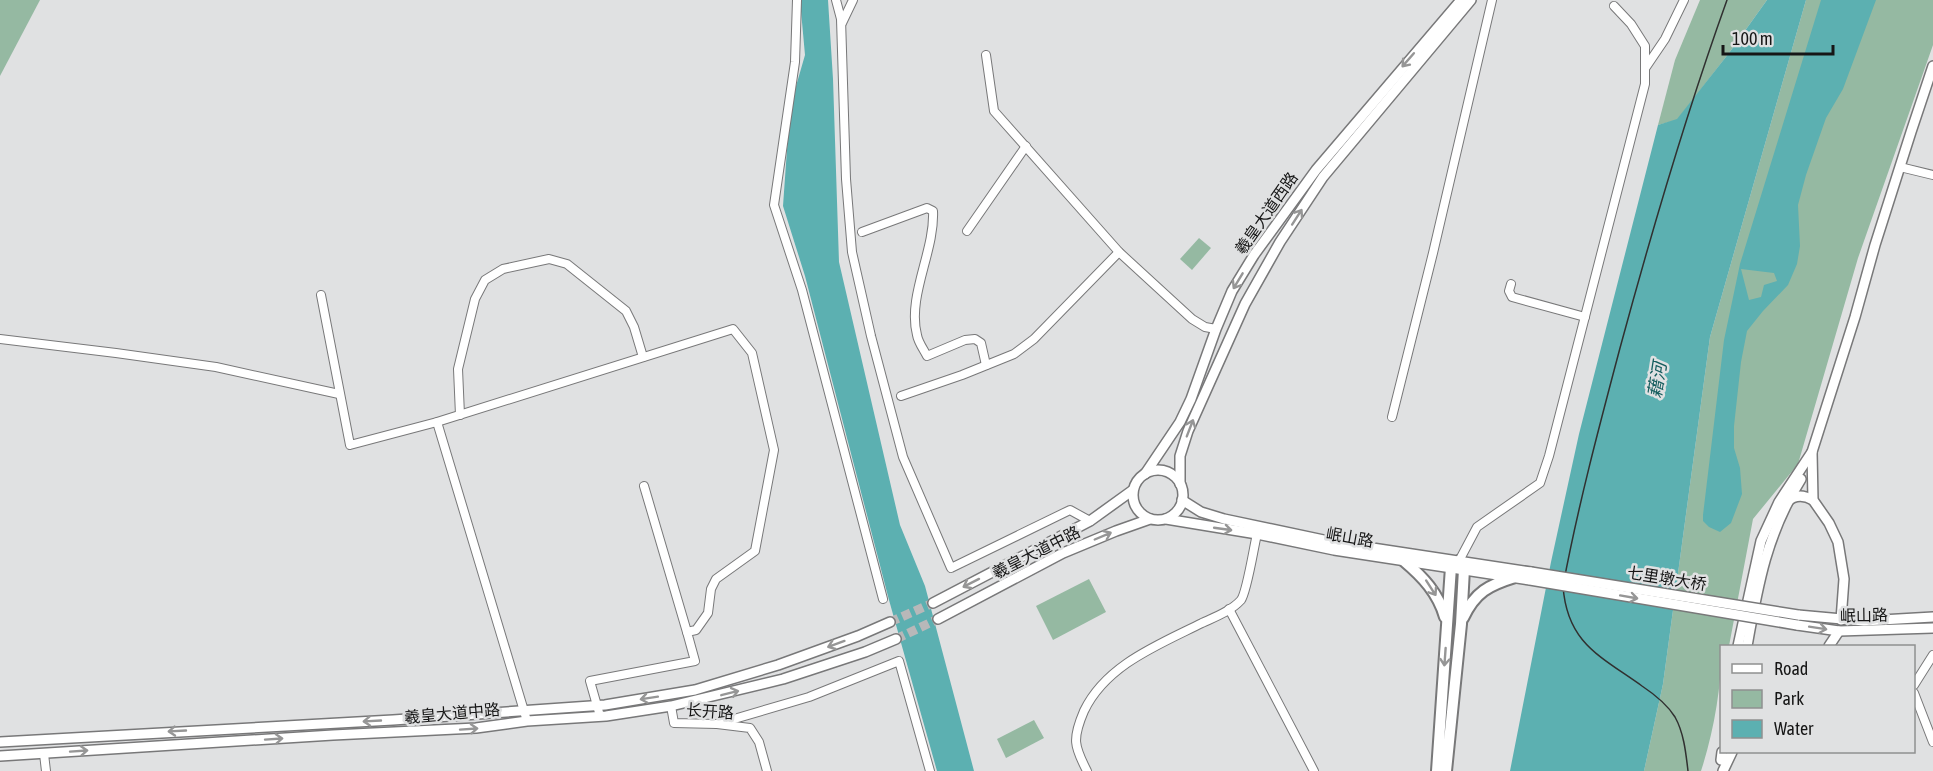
<svg xmlns="http://www.w3.org/2000/svg" width="1933" height="771" viewBox="0 0 1933 771" font-family="'Asap Condensed','Noto Sans SC',sans-serif">
<rect width="100%" height="100%" fill="#e0e1e2"/>
<g fill="#95b9a2">
<polygon points="0,0 40,0 0,76"/>
<polygon points="1700,0 1767,0 1729,53 1677,120 1658,125 1675,60"/>
<path d="M 1806,0 L 1933,0 L 1933,45 L 1858,258 L 1798,464 L 1753,519 L 1729,646 L 1722,646 C 1721,689 1714,731 1701,771 L 1644,771 L 1663,684 L 1710,337 Z"/>
<polygon points="1199,238 1211,248 1192,270 1180,259"/>
<polygon points="1089,579 1106,612 1053,640 1036,606"/>
<polygon points="1034,720 1044,738 1006,758 997,739"/>
</g>
<g fill="#5cb0b1" fill-rule="evenodd">
<polygon points="800,0 828,0 833,79 839,262 900,525 925,586 974,771 937,771 889,600 805,276 783,206 790,107 805,55"/>
<polygon points="1767,0 1806,0 1710,337 1663,684 1644,771 1510,771 1551,562 1579,434 1658,125 1677,119 1729,53"/>
<path d="M 1821,0 L 1876,0 L 1843,89 L 1826,118 L 1806,175 L 1798,205 L 1800,246 L 1797,264 L 1788,285 L 1763,311 L 1747,331 L 1741,362 L 1734,426 L 1734,448 L 1740,468 L 1742,494 L 1731,523 L 1720,532 L 1709,527 L 1703,521 L 1703,515 L 1724,340 L 1740,264 ZM 1741,269 L 1774,273 L 1777,281 L 1764,285 L 1761,297 L 1749,300 Z"/>
</g>
<g fill="none" stroke-linecap="round" stroke-linejoin="round">
<g stroke="#b8b8b9" stroke-width="9" stroke-dasharray="9 4.5" stroke-linecap="butt">
<polyline points="890,622 933,603"/>
<polyline points="896,639 938,619"/>
</g>
<g stroke="#787879" stroke-width="10">
<g id="minor">
<polyline points="797,0 795,62 774,205 802,290 883,599"/>
<polyline points="836,0 841,19 846,179 852,252 871,336 903,457 951,568 1070,510 1090,521"/>
<polyline points="842,23 853,0"/>
<polyline points="986,55 994,111 1119,252 1192,319 1205,327 1216,329"/>
<polyline points="1646,67 1665,39 1684,0"/>
<polyline points="1900,167 1933,175"/>
<polyline points="967,231 1026,146"/>
<path d="M 862,232 L 927,208 L 933,211 C 935,251 907,296 917,335 C 918,342 924,350 927,356 L 965,340 L 975,339 L 981,343 L 986,365"/>
<polyline points="1511,284 1509,291 1512,297 1585,317"/>
<polyline points="321,295 350,445 437,422 733,329 752,353 774,450 755,551 716,579 711,589 708,613 696,630 687,632 695,661 590,681 600,716"/>
<polyline points="0,339 116,353 216,367 339,394"/>
<polyline points="901,396 962,375 1014,354 1034,339 1119,252"/>
<polyline points="460,415 458,369 475,299 485,280 503,269 549,259 567,264 626,311 634,327 643,357"/>
<polyline points="1392,417 1433,253 1492,0"/>
<polyline points="437,422 527,721"/>
<polyline points="644,486 687,632"/>
<polyline points="1459,561 1477,527 1540,483 1549,456 1645,84 1645,46 1631,24 1614,6"/>
<polyline points="1229,609 1314,771"/>
<polyline points="1914,685 1933,655"/>
<polyline points="1914,693 1933,742"/>
<polyline points="671,706 674,723 717,724 750,728 759,742 767,771"/>
<polyline points="717,724 809,697 899,661 930,771"/>
<polyline points="44,754 46,771"/>
<path d="M 1087,771 C 1074,746 1072,739 1084,711 C 1106,665 1158,645 1202,623 C 1215,617 1231,611 1241,600 C 1247,592 1254,546 1257,534"/>
</g>
</g>
<g stroke="#787879" stroke-width="12">
<g id="major">
<polyline points="1812,452 1813,500 1829,523 1838,542 1844,579 1841,620"/>
<circle cx="1158" cy="495" r="25"/>
<polyline points="1145,474 1180,422 1191,399 1216,329 1232,291 1254,255 1316,170 1461,0"/>
<polyline points="1180,484 1180,456 1188,431 1245,304 1280,242 1323,177 1471,0"/>
<polyline points="1182,500 1201,512 1224,519 1333,542 1531,572"/>
<path d="M 1787,502 C 1795,494 1804,495 1813,500"/>
<polyline points="1166,519 1257,534 1334,550 1530,580"/>
<polyline points="933,603 1090,521 1133,490"/>
<polyline points="1798,615 1864,621 1933,617"/>
<polyline points="938,619 1063,553 1116,531 1150,519"/>
<polyline points="1797,625 1839,631 1933,628"/>
<polyline points="1738,646 1761,541 1779,502 1812,452 1855,317 1875,245 1911,132 1933,66"/>
<path d="M 1747,646 C 1758,584 1767,533 1801,479"/>
<polyline points="1829,646 1839,631"/>
<polyline points="0,742 393,720 605,705 695,690 778,665 858,636 890,622"/>
<polyline points="0,756 333,735 476,728 527,721 606,716 671,706 783,679 865,652 896,639"/>
<polyline points="1721,760 1722,752"/>
<polyline points="1723,771 1732,752"/>
</g>
</g>
<g stroke="#787879" stroke-width="14">
<g id="highway">
<path d="M 1404,561 C 1423,577 1438,593 1445,617"/>
<path d="M 1463,618 C 1475,592 1489,585 1515,577"/>
<polyline points="1437,771 1451,567 1459,561 1464,569 1461,624 1446,771"/>
</g>
</g>
<use href="#minor" stroke="#fff" stroke-width="8"/>
<use href="#major" stroke="#fff" stroke-width="9"/>
<use href="#highway" stroke="#fff" stroke-width="10"/>
<path stroke="#303030" stroke-width="1.5" d="M 1688,771 C 1686,754 1684,733 1675,717 C 1667,704 1654,694 1642,686 C 1600,656 1567,643 1563,586 C 1578,506 1599,427 1620,348 C 1652,230 1686,114 1727,0"/>
<g stroke="#787879" stroke-width="12" stroke-linecap="butt">
<g id="major-bridge">
<polyline points="1531,572 1798,615"/>
<polyline points="1530,580 1797,625"/>
</g>
</g>
<use href="#major-bridge" stroke="#fff" stroke-width="9"/>
</g>
<defs><path id="oneway-shaft" d="M-6 0H5M1.5-3L5.5 0L1.5 3" fill="none" stroke-width="1.6" stroke-linecap="round" stroke-linejoin="round" transform="scale(1.5)"/></defs>
<g stroke="#969696">
<use href="#oneway-shaft" transform="translate(1408 60) rotate(131)"/>
<use href="#oneway-shaft" transform="translate(1297 217) rotate(-57)"/>
<use href="#oneway-shaft" transform="translate(1238 281) rotate(121)"/>
<use href="#oneway-shaft" transform="translate(1190 428) rotate(-69)"/>
<use href="#oneway-shaft" transform="translate(1223 529) rotate(8)"/>
<use href="#oneway-shaft" transform="translate(1103 536) rotate(-23)"/>
<use href="#oneway-shaft" transform="translate(971 583) rotate(153)"/>
<use href="#oneway-shaft" transform="translate(1431 588) rotate(57)"/>
<use href="#oneway-shaft" transform="translate(1629 597) rotate(10)"/>
<use href="#oneway-shaft" transform="translate(1818 628) rotate(9)"/>
<use href="#oneway-shaft" transform="translate(836 644) rotate(160)"/>
<use href="#oneway-shaft" transform="translate(1445 657) rotate(94)"/>
<use href="#oneway-shaft" transform="translate(730 693) rotate(-14)"/>
<use href="#oneway-shaft" transform="translate(649 698) rotate(171)"/>
<use href="#oneway-shaft" transform="translate(372 721) rotate(177)"/>
<use href="#oneway-shaft" transform="translate(469 729) rotate(-4)"/>
<use href="#oneway-shaft" transform="translate(177 731) rotate(177)"/>
<use href="#oneway-shaft" transform="translate(274 739) rotate(-4)"/>
<use href="#oneway-shaft" transform="translate(79 751) rotate(-4)"/>
</g>
<g text-anchor="middle" dominant-baseline="central" stroke-width="5" stroke-linejoin="round" paint-order="stroke">
<g font-size="16" fill="#161616" stroke="#e0e1e2">
<text transform="translate(1266 213) rotate(-55)">羲皇大道西路</text>
<text transform="translate(1350 537) rotate(10)">岷山路</text>
<text transform="translate(1036 552) rotate(-27)">羲皇大道中路</text>
<text transform="translate(1667 578) rotate(9)">七里墩大桥</text>
<text transform="translate(1864 615) rotate(-1)">岷山路</text>
<text transform="translate(710 711) rotate(4)">长开路</text>
<text transform="translate(452 713) rotate(-5)">羲皇大道中路</text>
</g>
<g font-size="18" font-style="italic" fill="#175e5f" stroke="#e0e1e2">
<text transform="translate(1657 380) rotate(-81)">藉河</text>
</g>
</g>
<rect x="1720" y="645" width="195" height="108" fill="#e0e1e2" stroke="#8f9090" stroke-width="1.5"/>
<rect x="1732" y="664" width="30" height="9" fill="#ffffff" stroke="#8f9090" stroke-width="1.5"/>
<text x="1774" y="675" font-size="18" fill="#161616">Road</text>
<rect x="1732" y="690" width="30" height="18" fill="#95b9a2" stroke="#8f9090" stroke-width="1.5"/>
<text x="1774" y="705" font-size="18" fill="#161616">Park</text>
<rect x="1732" y="720" width="30" height="18" fill="#5cb0b1" stroke="#8f9090" stroke-width="1.5"/>
<text x="1774" y="735" font-size="18" fill="#161616">Water</text>
<path d="M1723 45v9h110v-9" fill="none" stroke="#161616" stroke-width="3"/>
<text x="1732" y="45" font-size="18" fill="#161616" stroke="#e0e1e2" stroke-width="4.5" paint-order="stroke">100 m</text>
</svg>
